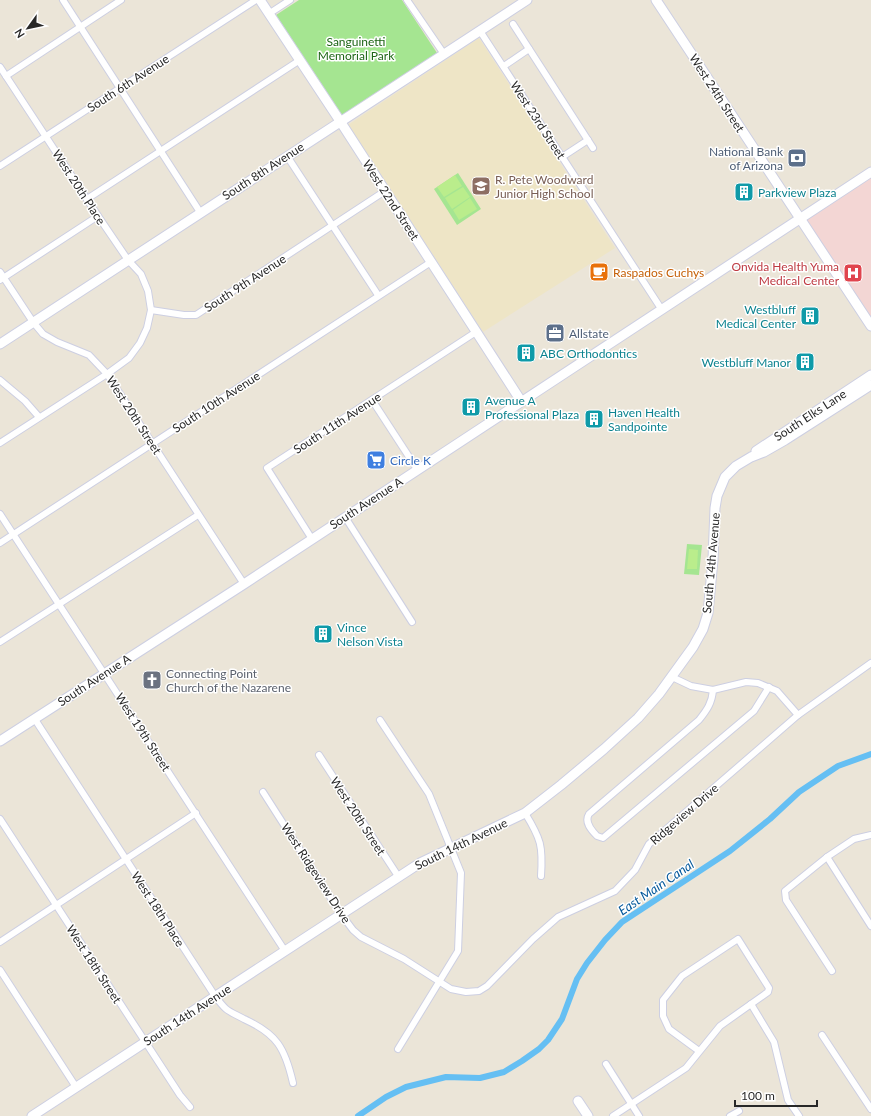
<svg xmlns="http://www.w3.org/2000/svg" width="871" height="1116" viewBox="0 0 871 1116" font-family="Lato,sans-serif">
<rect width="100%" height="100%" fill="#ebe5d8"/>
<polygon fill="#eee5c6" points="479,38 615,248 483,332 348,125"/>
<polygon fill="#f3d6d4" points="871,172 871,326 801,219"/>
<g fill="#a5e591">
<polygon points="299,0 402,0 437,53 342,115 276,15"/>
<polygon points="458,173 481,209 457,225 434,189"/>
<polygon points="687,544 702,545 699,575 684,574"/>
</g>
<g fill="#baed8c">
<polygon points="455,175 462,186 444,197 437,187"/>
<polygon points="463,187 470,197 452,209 445,198"/>
<polygon points="470,198 477,209 459,220 453,210"/>
<polygon points="689,549 698,550 697,569 687,569"/>
</g>
<g fill="none" stroke-linecap="round" stroke-linejoin="round">
<polyline stroke="#65bff3" stroke-width="6" points="358,1116 386,1097 406,1087 446,1077 480,1078 504,1072 522,1061 539,1049 548,1040 562,1019 577,979 587,963 605,940 622,922 730,851 770,819 799,792 838,766 871,754"/>
<g stroke="#cdcfe2" stroke-width="8">
<g id="street">
<polyline points="63,0 200,212"/>
<polyline points="407,0 444,54"/>
<polyline points="270,13 290,0"/>
<polyline points="513,24 593,148"/>
<polyline points="480,31 662,310"/>
<polyline points="504,66 529,49"/>
<polyline points="0,67 98,216 128,260 141,274 148,291 151,310 147,328 140,343 129,358 107,374 0,443"/>
<polyline points="6,76 121,0"/>
<polyline points="287,156 378,295"/>
<polyline points="562,157 588,140"/>
<polyline points="0,166 256,0"/>
<polyline points="87,199 300,60"/>
<polyline points="0,272 33,322 43,334 57,342 89,355 107,374 244,584"/>
<polyline points="0,280 98,216"/>
<polyline points="151,310 184,315 196,315 385,191"/>
<polyline points="0,380 25,401 39,417"/>
<polyline points="372,400 417,469"/>
<polyline points="0,514 285,951"/>
<polyline points="345,517 412,622"/>
<polyline points="312,539 267,468 476,332"/>
<polyline points="0,543 431,262"/>
<polyline points="0,642 198,515"/>
<polyline points="672,677 691,686 713,690 746,682 758,683 777,691 798,715"/>
<path d="M 713,690 C 712,703 707,710 699,720 L 589,814 C 584,822 591,830 597,836 L 603,838 L 754,711 L 769,687"/>
<path d="M 34,718 L 215,996 C 227,1012 227,1010 244,1019 C 277,1034 285,1048 293,1083"/>
<polyline points="380,720 429,794 461,873 458,951 398,1049"/>
<polyline points="319,755 398,876"/>
<polyline points="263,792 341,914 353,930 361,937 404,959 451,989 466,992 479,991 487,986 533,939 558,917 615,891 635,870 649,844 798,715 871,663"/>
<path d="M 525,813 C 541,839 543,846 541,876"/>
<polyline points="0,819 180,1095 190,1107"/>
<polyline points="827,857 871,926"/>
<polyline points="0,942 196,813"/>
<polyline points="0,970 76,1087"/>
<polyline points="832,971 786,900 785,891 827,857 854,839 871,835"/>
<polyline points="751,1004 774,1042 788,1100 799,1116"/>
<polyline points="822,1035 871,1109"/>
<polyline points="606,1064 639,1116"/>
<polyline points="613,1116 686,1068 720,1026 768,992 769,988 738,939 682,976 663,1000 663,1016 669,1029 699,1051"/>
<polyline points="730,1116 739,1111"/>
</g>
</g>
<g stroke="#cdcfe2" stroke-width="11">
<g id="secondary">
<polyline points="260,0 340,121 521,401"/>
<polyline points="656,0 871,326"/>
<polyline points="0,344 527,0"/>
<polyline points="756,451 871,375"/>
<polyline points="0,741 244,584 871,172"/>
<polyline points="578,1101 588,1116"/>
<polyline points="32,1116 420,863 525,813 561,785 604,749 638,718 659,694 693,647 703,629 708,613 713,560 715,508 717,496 725,477 736,466 751,457 764,452 785,440 871,385"/>
</g>
</g>
<use href="#street" stroke="#fff" stroke-width="6"/>
<use href="#secondary" stroke="#fff" stroke-width="9"/>
</g>
<defs>
<g id="bank-square" transform="scale(1)"><rect x="-9" y="-9" width="18" height="18" rx="4" fill="#5c6f8a" stroke="#fff"/><path d="M-6-4H6V4H-6ZM0-2.3a2.3 2.3 0 1 0 0 4.6a2.3 2.3 0 1 0 0-4.6Z" fill="#fff"/></g>
<g id="school-square" transform="scale(1)"><rect x="-9" y="-9" width="18" height="18" rx="4" fill="#8d6e63" stroke="#fff"/><path d="M0-5L7-2L0 1L-7-2ZM-4 1L0 2.5L4 1V4Q0 6-4 4Z" fill="#fff"/></g>
<g id="building-square" transform="scale(1)"><rect x="-9" y="-9" width="18" height="18" rx="4" fill="#0f9aa8" stroke="#fff"/><path d="M-4-6H4V6H1V3H-1V6H-4ZM-2.5-4.3h1.7v1.8h-1.7ZM.8-4.3h1.7v1.8H.8ZM-2.5-1h1.7V.8h-1.7ZM.8-1h1.7V.8H.8Z" fill="#fff"/></g>
<g id="cafe-square" transform="scale(1)"><rect x="-9" y="-9" width="18" height="18" rx="4" fill="#e8710a" stroke="#fff"/><path d="M-5.5-4.5H6V0H3Q3 3.5 0 3.5H-2.5Q-5.5 3.5-5.5 0ZM3-3.2v2h1.7v-2ZM-6 4.5H4V6H-6Z" fill="#fff"/></g>
<g id="hospital-square" transform="scale(1)"><rect x="-9" y="-9" width="18" height="18" rx="4" fill="#e0444e" stroke="#fff"/><path d="M-5-5h3v3.5h4V-5h3V5h-3V1.5h-4V5h-3Z" fill="#fff"/></g>
<g id="office-square" transform="scale(1)"><rect x="-9" y="-9" width="18" height="18" rx="4" fill="#5c6f8a" stroke="#fff"/><path d="M-6-3h4V-5.5h4V-3h4V5H-6ZM-1-4.5V-3h2v-1.5ZM-6 0V1H6V0Z" fill="#fff"/></g>
<g id="supermarket-square" transform="scale(1)"><rect x="-9" y="-9" width="18" height="18" rx="4" fill="#3f7fe0" stroke="#fff"/><path d="M-6-5.5h2.5l.6 2H6L4.5 2H-2.5L-4.4-4H-6ZM-1.5 3.2a1.3 1.3 0 1 0 .1 0ZM3 3.2a1.3 1.3 0 1 0 .1 0Z" fill="#fff"/></g>
<g id="church-square" transform="scale(1)"><rect x="-9" y="-9" width="18" height="18" rx="4" fill="#6b7280" stroke="#fff"/><path d="M-1.2-6h2.4v3.5h3.3v2.4h-3.3V6h-2.4V-.1h-3.3v-2.4h3.3Z" fill="#fff"/></g>
</defs>
<g fill-rule="evenodd">
<use href="#bank-square" x="797" y="158"/>
<use href="#school-square" x="481" y="186"/>
<use href="#building-square" x="744" y="192"/>
<use href="#cafe-square" x="599" y="272"/>
<use href="#hospital-square" x="853" y="273"/>
<use href="#building-square" x="810" y="316"/>
<use href="#office-square" x="555" y="333"/>
<use href="#building-square" x="526" y="353"/>
<use href="#building-square" x="805" y="362"/>
<use href="#building-square" x="471" y="407"/>
<use href="#building-square" x="594" y="419"/>
<use href="#supermarket-square" x="376" y="460"/>
<use href="#building-square" x="323" y="634"/>
<use href="#church-square" x="152" y="680"/>
</g>
<g text-anchor="middle" dominant-baseline="central" stroke-width="3" stroke-linejoin="round" paint-order="stroke">
<g font-size="12" fill="#1e6616" stroke="#fff">
<text x="356" y="41">Sanguinetti<tspan x="356" dy="14">Memorial Park</tspan></text>
</g>
<g font-size="12" fill="#282828" stroke="#fff">
<text transform="translate(128 83) rotate(-33)">South 6th Avenue</text>
<text transform="translate(717 93) rotate(57)">West 24th Street</text>
<text transform="translate(538 120) rotate(57)">West 23rd Street</text>
<text transform="translate(263 171) rotate(-33)">South 8th Avenue</text>
<text transform="translate(79 187) rotate(57)">West 20th Place</text>
<text transform="translate(391 200) rotate(57)">West 22nd Street</text>
<text transform="translate(245 283) rotate(-33)">South 9th Avenue</text>
<text transform="translate(216 402) rotate(-33)">South 10th Avenue</text>
<text transform="translate(134 415) rotate(57)">West 20th Street</text>
<text transform="translate(810 415) rotate(-33)">South Elks Lane</text>
<text transform="translate(337 423) rotate(-33)">South 11th Avenue</text>
<text transform="translate(366 503) rotate(-33)">South Avenue A</text>
<text transform="translate(711 563) rotate(-85)">South 14th Avenue</text>
<text transform="translate(94 680) rotate(-33)">South Avenue A</text>
<text transform="translate(143 732) rotate(57)">West 19th Street</text>
<text transform="translate(684 814) rotate(-41)">Ridgeview Drive</text>
<text transform="translate(358 816) rotate(57)">West 20th Street</text>
<text transform="translate(461 844) rotate(-26)">South 14th Avenue</text>
<text transform="translate(316 873) rotate(57)">West Ridgeview Drive</text>
<text transform="translate(158 909) rotate(57)">West 18th Place</text>
<text transform="translate(94 964) rotate(57)">West 18th Street</text>
<text transform="translate(187 1015) rotate(-33)">South 14th Avenue</text>
</g>
<g font-size="12" fill="#4e5e75" stroke="#fff" text-anchor="end">
<text x="783" y="151">National Bank<tspan x="783" dy="14">of Arizona</tspan></text>
<text x="569" y="333" text-anchor="start">Allstate</text>
</g>
<g font-size="12" fill="#785e54" stroke="#fff" text-anchor="start">
<text x="495" y="179">R. Pete Woodward<tspan x="495" dy="14">Junior High School</tspan></text>
</g>
<g font-size="12" fill="#0d838f" stroke="#fff" text-anchor="start">
<text x="758" y="192">Parkview Plaza</text>
<text x="796" y="309" text-anchor="end">Westbluff<tspan x="796" dy="14">Medical Center</tspan></text>
<text x="540" y="353">ABC Orthodontics</text>
<text x="791" y="362" text-anchor="end">Westbluff Manor</text>
<text x="485" y="400">Avenue A<tspan x="485" dy="14">Professional Plaza</tspan></text>
<text x="608" y="412">Haven Health<tspan x="608" dy="14">Sandpointe</tspan></text>
<text x="337" y="627">Vince<tspan x="337" dy="14">Nelson Vista</tspan></text>
</g>
<g font-size="12" fill="#be3a42" stroke="#fff" text-anchor="end">
<text x="839" y="266">Onvida Health Yuma<tspan x="839" dy="14">Medical Center</tspan></text>
</g>
<g font-size="12" fill="#c56008" stroke="#fff" text-anchor="start">
<text x="613" y="272">Raspados Cuchys</text>
</g>
<g font-size="12" fill="#366cbe" stroke="#fff" text-anchor="start">
<text x="390" y="460">Circle K</text>
</g>
<g font-size="12" fill="#5b616d" stroke="#fff" text-anchor="start">
<text x="166" y="673">Connecting Point<tspan x="166" dy="14">Church of the Nazarene</tspan></text>
</g>
<g font-size="13" font-style="italic" fill="#075a9c" stroke="#fff">
<text transform="translate(656 887) rotate(-34)">East Main Canal</text>
</g>
</g>
<g transform="translate(28 28) rotate(237)" stroke="#ffffff" stroke-width="3" paint-order="stroke">
<path d="M0-3L7 15L0 10L-7 15Z" fill="#282828"/>
<text y="-6" font-size="11" font-weight="bold" text-anchor="middle" fill="#282828">N</text>
</g>
<path d="M735 1100v6h82v-6" fill="none" stroke="#282828" stroke-width="2"/>
<text x="741" y="1100" font-size="12" fill="#282828" stroke="#ffffff" stroke-width="3" paint-order="stroke">100 m</text>
</svg>
